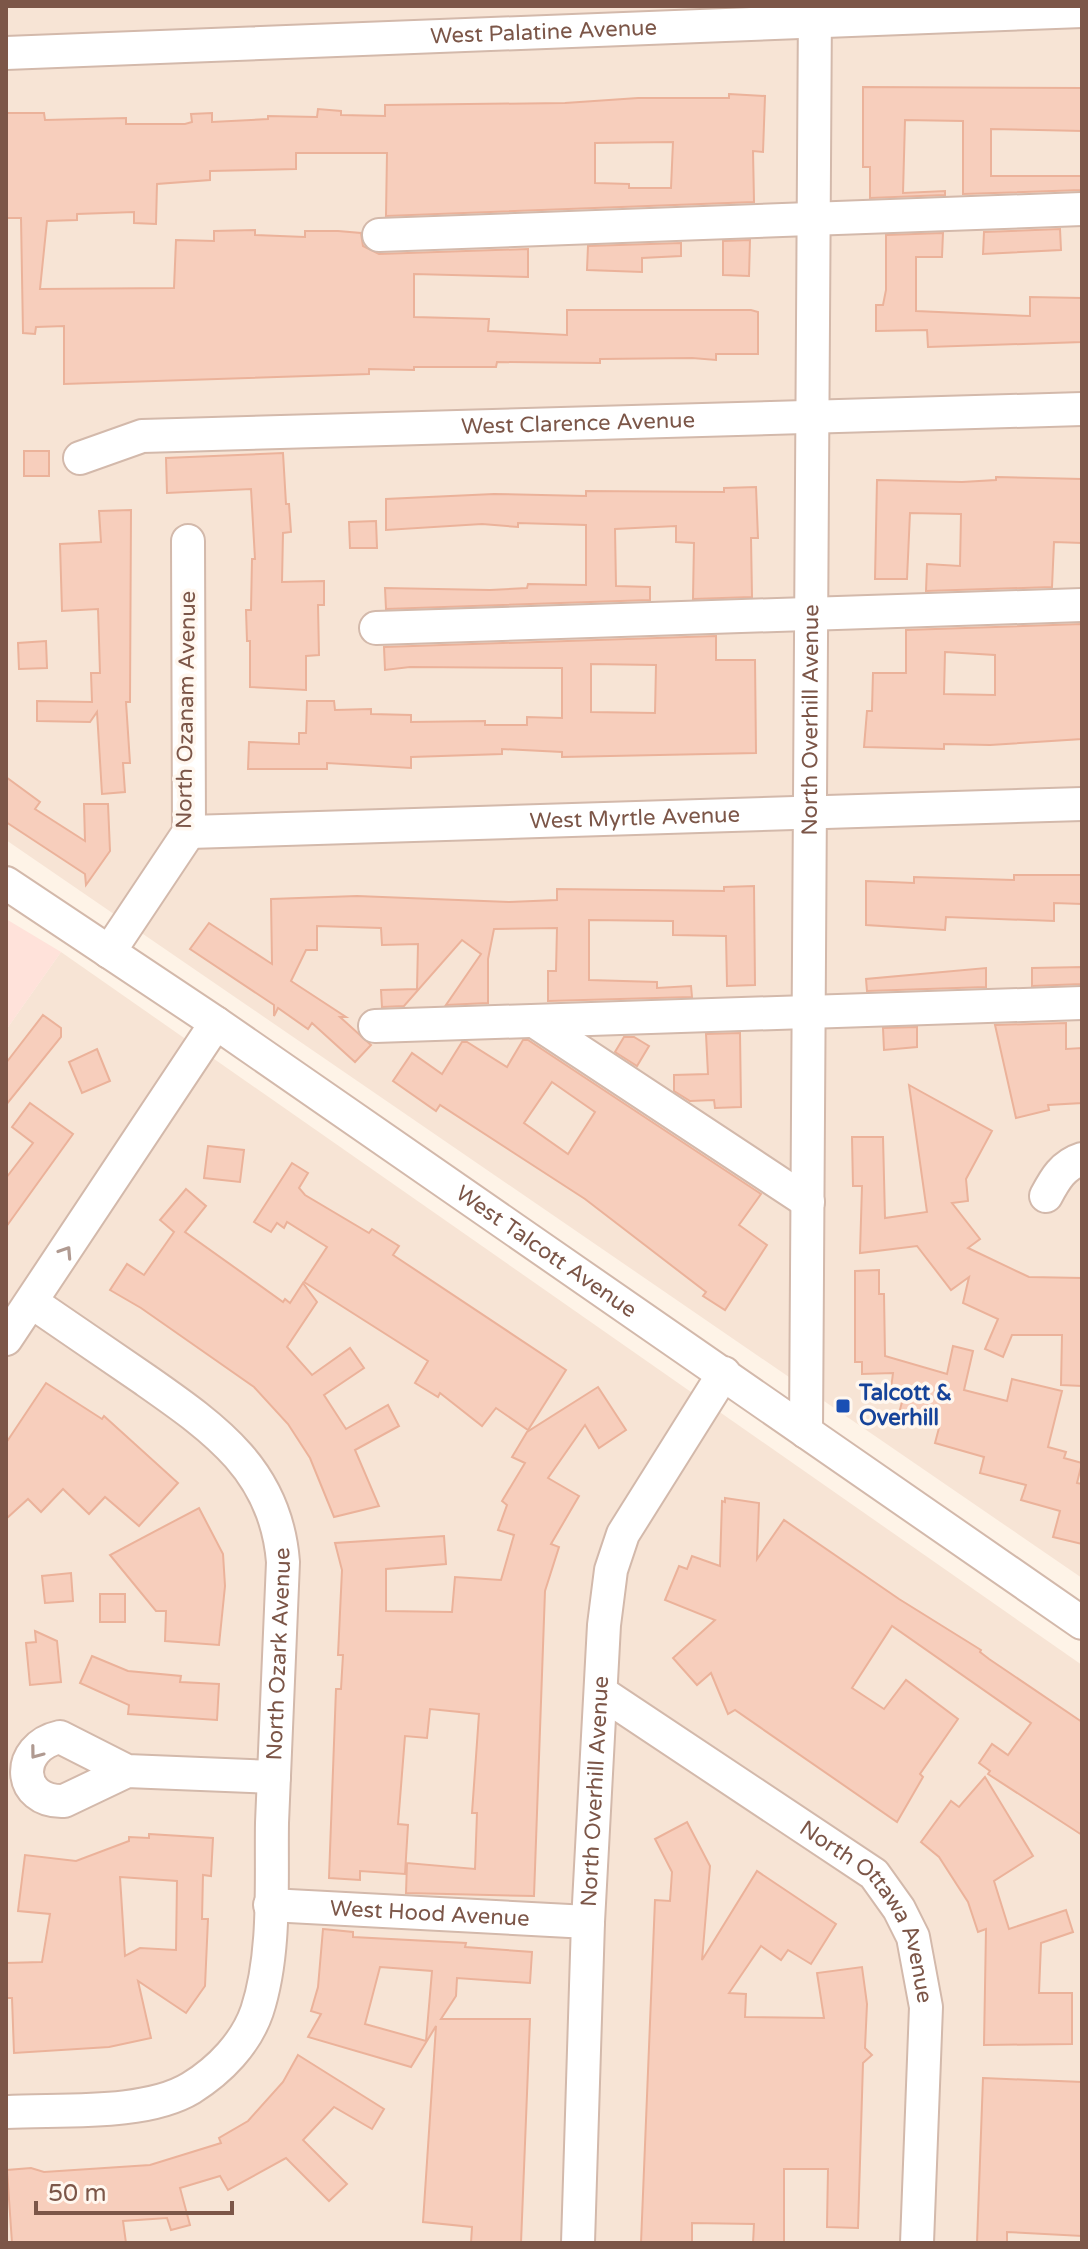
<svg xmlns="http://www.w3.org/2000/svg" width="1088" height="2249" viewBox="0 0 1088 2249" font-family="'Varela Round',sans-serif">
<rect width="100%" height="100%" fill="#fef3e7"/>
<g fill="#f7e4d5">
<polygon points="6,6 1082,6 1082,1578 6,840"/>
<polygon points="61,952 1082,1665 1082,2243 6,2243 6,1030"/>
</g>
<polygon fill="#ffe2da" points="6,919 61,952 6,1030"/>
<g fill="#f7cebc" stroke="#ebb29a" stroke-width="2" fill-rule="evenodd">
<polygon points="863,87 1082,88 1082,131 991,129 991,176 1082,176 1082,190 963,194 963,121 905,120 903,193 945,191 945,195 870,198 870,167 863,167"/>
<path d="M 729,94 L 765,96 L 763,152 L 753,151 L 754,202 L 386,216 L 387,153 L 296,153 L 296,169 L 210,171 L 210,180 L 157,184 L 156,224 L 134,223 L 134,212 L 77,214 L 77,220 L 47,221 L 40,289 L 174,288 L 176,240 L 214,241 L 214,231 L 255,230 L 255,235 L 305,237 L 305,231 L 338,231 L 361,233 L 363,246 L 379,254 L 528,249 L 528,277 L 414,274 L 414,317 L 489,319 L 488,331 L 567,335 L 567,310 L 751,310 L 758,312 L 758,354 L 716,354 L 716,360 L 692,358 L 600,359 L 600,363 L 497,362 L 496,367 L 414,367 L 414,370 L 369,369 L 369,374 L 64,384 L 64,326 L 36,327 L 35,334 L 23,333 L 21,218 L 6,218 L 6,113 L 44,113 L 45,120 L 126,118 L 126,124 L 185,124 L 192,122 L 191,114 L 212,113 L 212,122 L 268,119 L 268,116 L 317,117 L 318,109 L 341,111 L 341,115 L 385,116 L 385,105 L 565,103 L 638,98 L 729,98 ZM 673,142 L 671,188 L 629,188 L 629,184 L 595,183 L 595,143 Z"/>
<polygon points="1060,229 1061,250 983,254 984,232"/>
<polygon points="943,233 942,257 916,257 916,311 1030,316 1030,297 1082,298 1082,342 928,347 927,330 876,331 876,305 883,305 886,290 886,235"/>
<polygon points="750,240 749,276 723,275 723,241"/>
<polygon points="681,243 681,256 642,258 642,272 587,270 588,246"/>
<rect x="24" y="451" width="25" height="25"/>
<polygon points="283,453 286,504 289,504 291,532 283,533 282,582 324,581 324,605 318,605 319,655 306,656 306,690 250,687 250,641 247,641 246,610 251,610 252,559 255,559 251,489 167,493 166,458"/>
<polygon points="996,477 1082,479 1082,543 1054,542 1052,587 926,591 927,564 960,566 961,514 910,513 907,579 875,579 877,480 962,482 996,480"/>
<polygon points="756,487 758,538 751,538 752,597 693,599 694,543 676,542 676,526 615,529 616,586 650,587 650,600 386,609 385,588 490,590 527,588 528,584 586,585 586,525 518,523 518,527 482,524 386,530 386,499 494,494 586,496 586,491 724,492 724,488"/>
<polygon points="131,510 130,702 126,702 130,763 123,763 125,792 102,794 97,712 90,722 37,721 37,701 92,702 91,673 100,673 98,609 62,611 60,544 101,542 99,511"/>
<polygon points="376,521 377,548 350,548 349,522"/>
<path d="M 1082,624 L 1082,739 L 990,745 L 944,744 L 944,749 L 864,747 L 867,711 L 872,711 L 873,673 L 906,673 L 906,630 ZM 945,652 L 995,655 L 995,695 L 944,694 Z"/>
<path d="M 716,636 L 716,660 L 755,660 L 756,753 L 562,757 L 562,752 L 502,749 L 502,754 L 411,757 L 411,768 L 327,763 L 327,769 L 248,769 L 249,742 L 299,744 L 299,733 L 306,733 L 307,701 L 334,701 L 335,710 L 371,709 L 371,714 L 411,715 L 411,722 L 485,721 L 485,725 L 527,725 L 527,717 L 562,718 L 562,668 L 410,667 L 385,670 L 384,647 ZM 591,664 L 656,665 L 655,713 L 591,712 Z"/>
<polygon points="46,641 47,668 19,669 18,643"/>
<polygon points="6,777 40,802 35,809 85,841 84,804 108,804 110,851 86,885 85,874 6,822"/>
<polygon points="1014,875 1082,875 1082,904 1054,903 1054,921 946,917 945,930 866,925 866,881 914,883 914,877 1014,880"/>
<polygon points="754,886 755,985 727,986 726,936 673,935 673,921 589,920 589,980 657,982 657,988 691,986 692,997 548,1001 548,971 556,971 557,928 494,929 488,959 488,1003 446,1005 481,954 462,940 404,1006 382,1007 381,990 417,989 418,944 382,945 381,928 317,926 317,950 306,950 291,981 346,1017 340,1017 371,1045 355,1062 312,1023 308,1029 278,1008 274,1016 274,1005 190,949 209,923 272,964 271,899 357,896 509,902 557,900 557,889 724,891 724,887"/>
<polygon points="1082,967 1082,984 1032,986 1032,968"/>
<polygon points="986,968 986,987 867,991 866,979"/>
<polygon points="43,1015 61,1028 61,1037 6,1105 6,1063"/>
<polygon points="1066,1023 1066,1049 1082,1048 1082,1103 1048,1105 1049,1110 1016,1118 995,1025"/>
<polygon points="917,1027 917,1047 884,1050 883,1028"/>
<polygon points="740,1033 741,1107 715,1108 714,1100 690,1101 674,1091 674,1075 708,1074 706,1034"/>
<polygon points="624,1037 634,1037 649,1046 637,1066 615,1052"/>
<path d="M 523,1040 L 528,1040 L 761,1194 L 739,1225 L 767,1245 L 725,1310 L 703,1296 L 706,1292 L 585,1199 L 440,1105 L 436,1111 L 393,1081 L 412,1053 L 442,1074 L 462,1042 L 467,1042 L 507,1067 ZM 552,1082 L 595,1112 L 568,1154 L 524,1123 Z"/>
<polygon points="97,1049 110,1081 82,1093 69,1062"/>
<polygon points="909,1085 992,1131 966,1179 968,1201 952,1203 980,1239 968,1248 1029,1277 1082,1278 1082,1386 1061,1385 1062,1335 1012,1335 1003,1357 985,1349 998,1319 963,1303 969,1277 951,1290 917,1246 860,1253 862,1186 853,1186 852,1137 883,1137 885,1218 927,1212"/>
<polygon points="30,1103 73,1134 6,1227 6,1178 33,1143 12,1127"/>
<polygon points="208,1146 244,1150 240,1182 204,1178"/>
<polygon points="292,1163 308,1173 299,1188 305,1195 369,1233 372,1229 399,1246 393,1255 566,1370 528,1430 496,1408 482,1426 440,1393 438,1397 415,1383 428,1361 304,1282 327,1247 287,1222 284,1228 277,1223 271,1232 254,1222"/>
<polygon points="186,1189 206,1206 185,1232 283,1302 285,1299 290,1303 303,1283 317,1302 287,1347 312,1375 350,1348 364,1368 324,1395 346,1429 388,1405 399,1426 355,1450 379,1506 334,1517 310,1458 288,1424 254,1387 141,1308 110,1290 127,1264 144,1275 174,1232 160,1220"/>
<polygon points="879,1270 879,1294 884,1294 885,1356 947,1374 953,1346 973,1351 964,1390 1007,1401 1012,1379 1062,1391 1048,1447 1066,1452 1064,1458 1082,1463 1077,1483 1082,1484 1082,1544 1053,1537 1060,1511 1021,1500 1026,1485 980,1473 984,1457 935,1443 939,1428 898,1417 902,1402 898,1401 900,1392 891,1389 893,1373 862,1374 862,1362 855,1362 855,1271"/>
<polygon points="46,1383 102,1419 104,1416 178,1483 139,1526 105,1497 89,1514 63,1489 41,1512 28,1499 6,1519 6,1443"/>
<polygon points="598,1387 626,1430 599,1448 585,1425 548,1478 579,1496 551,1544 559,1547 545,1591 534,1896 406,1893 407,1863 475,1869 477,1813 472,1813 479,1714 430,1709 427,1738 405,1736 398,1824 408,1825 405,1874 360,1871 360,1880 329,1878 336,1689 341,1689 343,1655 338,1655 342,1570 335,1543 444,1536 446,1564 386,1569 386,1611 452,1612 455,1577 501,1580 514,1535 498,1530 507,1505 502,1501 525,1463 512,1457 527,1432"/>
<polygon points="725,1498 759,1503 757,1559 784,1520 899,1599 981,1650 980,1652 989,1659 1082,1722 1082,1835 988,1774 990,1771 979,1763 992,1744 1008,1755 1031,1723 892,1626 852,1688 884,1709 906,1680 958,1719 920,1774 923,1777 897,1822 735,1710 728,1714 711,1673 697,1685 673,1658 715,1620 665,1600 679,1566 687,1569 692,1556 720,1566 722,1501 725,1502"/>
<polygon points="199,1508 223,1554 225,1586 219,1645 165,1641 166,1611 156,1611 110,1555"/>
<polygon points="71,1573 73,1601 45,1603 42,1576"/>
<rect x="100" y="1594" width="25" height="28"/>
<polygon points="35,1631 57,1641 61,1682 30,1685 26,1643 36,1642"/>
<polygon points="92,1656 128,1671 181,1676 180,1682 219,1684 217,1720 128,1714 129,1705 80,1683"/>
<polygon points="985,1777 1033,1856 994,1881 1009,1929 1066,1910 1073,1932 1041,1943 1039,1993 1072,1993 1072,2044 984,2045 986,1929 978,1932 968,1902 939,1857 921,1842 951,1801 959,1807"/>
<polygon points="687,1822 710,1866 702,1960 757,1871 836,1924 811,1964 788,1950 781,1960 761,1946 729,1993 746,1994 745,2017 824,2018 817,1973 862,1967 867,2004 865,2048 872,2055 863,2063 858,2228 827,2227 828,2169 784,2169 784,2243 753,2243 754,2224 692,2223 692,2243 641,2243 655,1900 670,1901 672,1872 655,1839"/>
<path d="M 149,1834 L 213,1838 L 211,1876 L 203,1875 L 202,1919 L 208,1919 L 205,1986 L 186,2013 L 138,1981 L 151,2038 L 109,2047 L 14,2053 L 12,1998 L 6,1998 L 6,1963 L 42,1962 L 50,1914 L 18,1911 L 25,1855 L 76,1861 L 129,1841 L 129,1837 L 149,1838 ZM 120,1877 L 177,1881 L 176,1950 L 140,1948 L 125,1956 Z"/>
<path d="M 323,1929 L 353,1932 L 353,1937 L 466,1943 L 465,1947 L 532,1952 L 530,1983 L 457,1978 L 456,1996 L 441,2019 L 530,2019 L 521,2243 L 471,2243 L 472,2227 L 423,2222 L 436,2026 L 411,2067 L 308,2037 L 321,2014 L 311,2011 L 318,1987 ZM 380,1967 L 432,1971 L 426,2041 L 365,2024 Z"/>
<polygon points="298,2055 384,2109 372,2129 334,2107 303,2140 347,2184 329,2201 286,2158 228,2190 220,2176 180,2188 190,2225 171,2230 167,2218 123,2221 126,2243 12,2243 7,2170 31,2168 44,2172 150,2165 221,2143 219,2138 248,2121 283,2082"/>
<polygon points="983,2078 1082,2082 1082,2236 1007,2232 1007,2243 977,2243"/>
</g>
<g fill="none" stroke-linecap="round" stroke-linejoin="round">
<g stroke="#d3b9ab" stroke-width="36">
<g id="minor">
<path id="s1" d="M 6,53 L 1082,11"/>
<polyline points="379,235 1082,209"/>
<path id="s2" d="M 80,458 L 142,436 L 1082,409"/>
<polyline points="376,628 1082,605"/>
<path id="s3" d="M 189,832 L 1082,804"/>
<path id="s4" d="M 6,883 L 216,1023 L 1082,1623"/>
<polyline points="109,952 189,832 188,541"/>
<polyline points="534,1021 808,1202"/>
<polyline points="375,1026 1082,1003"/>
<path d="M 1046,1196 C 1055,1179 1063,1165 1082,1159"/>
<polyline points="6,1339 216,1023"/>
<path id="s5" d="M 806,1432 L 815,6"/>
<path id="s6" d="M 602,1693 L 874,1874 L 899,1909 L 913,1937 L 926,2007 L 917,2243"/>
<path d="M 127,1771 L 64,1801 C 17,1803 14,1747 60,1737 L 127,1771 L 274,1777"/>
<path id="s7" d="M 270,1905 L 588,1922"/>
<path id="s8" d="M 6,2112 C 60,2109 145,2116 191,2088 C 220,2070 246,2043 257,2011 C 276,1953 271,1883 272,1823 C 275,1736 279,1649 283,1562 C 276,1470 214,1428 144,1379 C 107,1354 70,1328 33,1303"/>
<path id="s9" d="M 578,2243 L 588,1922 L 604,1625 L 611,1570 L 623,1534 L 724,1373"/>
</g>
</g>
<use href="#minor" stroke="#fff" stroke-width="32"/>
</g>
<defs><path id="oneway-chevron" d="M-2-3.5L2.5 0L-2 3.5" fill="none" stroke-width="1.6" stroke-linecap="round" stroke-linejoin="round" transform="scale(2)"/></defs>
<g stroke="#b09a91">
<use href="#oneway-chevron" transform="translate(66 1252) rotate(-57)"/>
<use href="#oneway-chevron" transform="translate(36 1753) rotate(127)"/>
</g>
<rect fill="#1a4fb4" stroke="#fff7ef" stroke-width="3" x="835" y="1398" width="16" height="16" rx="4"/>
<g text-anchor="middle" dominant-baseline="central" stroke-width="7" stroke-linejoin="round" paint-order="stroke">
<g font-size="22" fill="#7c5648" stroke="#fff7ef">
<text stroke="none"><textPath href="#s1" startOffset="538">West Palatine Avenue</textPath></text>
<text stroke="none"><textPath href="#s2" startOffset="502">West Clarence Avenue</textPath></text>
<text transform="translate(186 710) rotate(-89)">North Ozanam Avenue</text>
<text stroke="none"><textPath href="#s5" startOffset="712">North Overhill Avenue</textPath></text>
<text stroke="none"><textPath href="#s3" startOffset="446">West Myrtle Avenue</textPath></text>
<text stroke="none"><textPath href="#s4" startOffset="654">West Talcott Avenue</textPath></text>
<text stroke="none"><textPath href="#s8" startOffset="650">North Ozark Avenue</textPath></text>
<text stroke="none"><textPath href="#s9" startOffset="452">North Overhill Avenue</textPath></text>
<text stroke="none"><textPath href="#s7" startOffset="160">West Hood Avenue</textPath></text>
<text stroke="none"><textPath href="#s6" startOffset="354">North Ottawa Avenue</textPath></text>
</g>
<g font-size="22" font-weight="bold" fill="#164399" stroke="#fff7ef" text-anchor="start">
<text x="859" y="1393">Talcott &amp;<tspan x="859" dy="25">Overhill</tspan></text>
</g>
</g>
<rect width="1088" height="2249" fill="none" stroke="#7c5648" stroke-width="16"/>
<path d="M36 2201v12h196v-12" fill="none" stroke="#7c5648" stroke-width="4"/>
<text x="48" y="2201" font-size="24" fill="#7c5648" stroke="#fff7ef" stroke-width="6" paint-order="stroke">50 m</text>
</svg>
